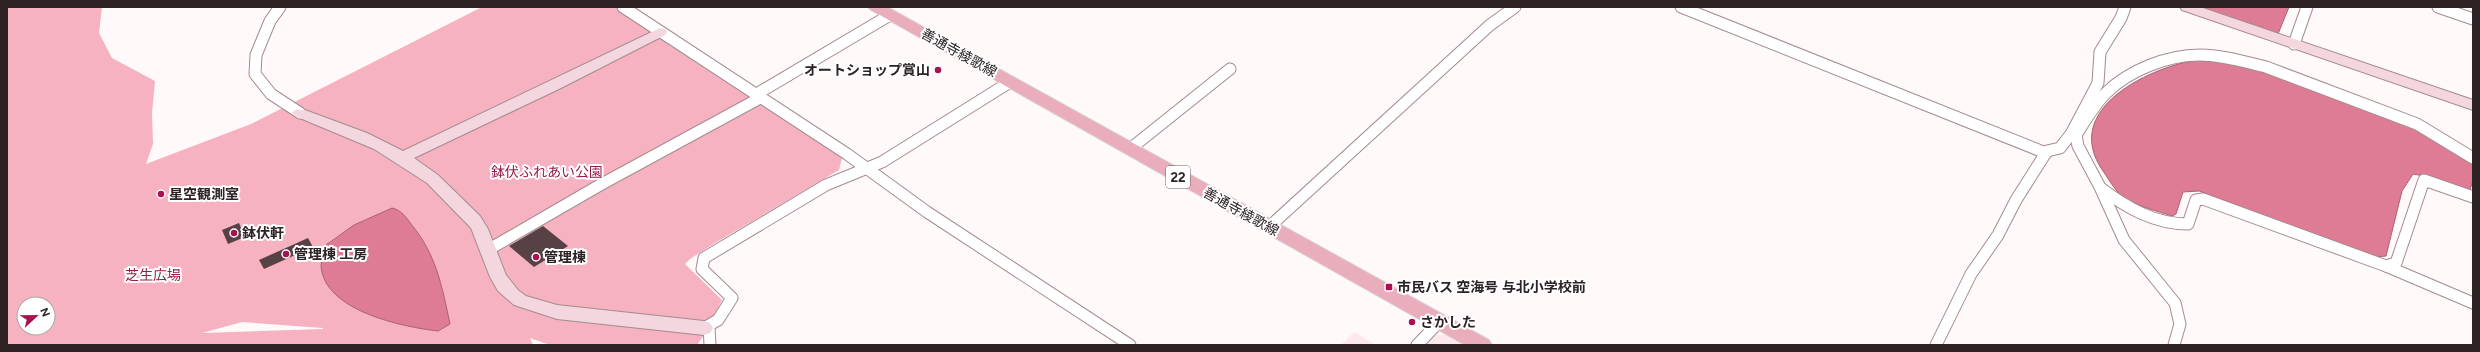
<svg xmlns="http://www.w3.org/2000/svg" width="2480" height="352" viewBox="0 0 2480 352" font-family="Figtree,'Noto Sans JP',sans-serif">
<rect width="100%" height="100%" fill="#fff9fa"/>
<g fill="#fee8ec">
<polygon points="1354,332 1376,345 1341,345"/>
<polygon points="1435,335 1449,335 1468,345 1425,345"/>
</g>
<path fill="#f6b2c1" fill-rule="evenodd" d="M 7,7 L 102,7 L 99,33 L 112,58 L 155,81 L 152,113 L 153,144 L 146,164 L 251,124 L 482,7 L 615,7 L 842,158 L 839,170 L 715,243 L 690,259 L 685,264 L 722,300 L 706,332 L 697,345 L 550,345 L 530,338 L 533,345 L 7,345 ZM 24,304 L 48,304 L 48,328 L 24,328 ZM 242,322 L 323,328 L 323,329 L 202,333 Z"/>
<g fill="#df7c95" stroke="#aa6173">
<polygon points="2197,7 2289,7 2278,34"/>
<path d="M 2203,59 L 2247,65 L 2430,132 L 2473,162 L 2473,180 L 2470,190 C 2449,191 2433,176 2413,174 L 2402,191 L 2386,256 L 2375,257 L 2199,191 L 2183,192 L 2176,214 L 2172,216 C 2157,211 2140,207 2126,199 C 2116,193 2110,181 2103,171 C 2059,108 2153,65 2203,59 Z"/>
<path d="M 392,208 C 401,210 406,217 411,224 C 436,254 442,286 450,324 L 438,331 C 403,327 324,311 321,266 C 321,260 325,251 326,245 L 354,225 Z"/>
</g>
<g fill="#574145">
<polygon points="239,223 245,237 228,244 222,230"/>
<polygon points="543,226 568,246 534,267 509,246"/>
<polygon points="308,238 313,247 264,269 259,260"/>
</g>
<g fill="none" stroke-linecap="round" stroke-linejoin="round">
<g stroke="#a48b8f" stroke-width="13">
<g id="street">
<polyline points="280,7 270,21 256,55 255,74 271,94 300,113"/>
<polyline points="623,7 847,154 927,212 1130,345"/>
<polyline points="1681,7 2046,153"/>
<polyline points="2438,7 2473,19"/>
<polyline points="2294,44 2307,7"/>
<polyline points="760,98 760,92 890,15"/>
<polyline points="1130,149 1230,69"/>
<path d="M 2102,189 C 2127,208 2155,224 2188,224 L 2196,200 L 2203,199 L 2386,266 L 2473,303"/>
<polyline points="1269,227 1490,25 1515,7"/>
<polyline points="486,251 600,185 760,98"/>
<polyline points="2386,266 2396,263 2424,180 2473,197"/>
<polyline points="709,327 710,345"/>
<polyline points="704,328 718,320 732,298 702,269 704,258 826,185 882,162 1010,82"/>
<polyline points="1417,345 1439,322"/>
<polyline points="1936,345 1971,274 1998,235 2016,200 2047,151 2060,148 2071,134 2098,83 2100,52 2121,18 2125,7"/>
<path d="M 2174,345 L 2180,324 L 2175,303 L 2124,240 L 2100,187 L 2078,146 L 2076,135 C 2085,121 2094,105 2106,93 C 2129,70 2168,55 2200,55 C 2222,55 2245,62 2266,67 L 2417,124 L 2473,158"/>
</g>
</g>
<g stroke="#a48b8f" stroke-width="2">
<g id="secondary">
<polygon points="2180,7 2200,7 2473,100 2473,110 2182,10"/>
<polygon points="660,28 665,29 667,32 665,35 559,89 414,158 438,175 480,216 488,229 506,275 518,290 526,296 557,305 704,321 710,323 713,328 710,333 704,335 557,319 514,305 498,291 490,277 471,228 427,183 374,149 295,116 292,113 295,110 305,110 367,133 403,151"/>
</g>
</g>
<g stroke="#d9d7d8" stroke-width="2">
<polygon id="primary" points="868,7 887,7 1489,340 1492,345 1465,345 871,10"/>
</g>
<use href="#street" stroke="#fff" stroke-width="11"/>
<use href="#secondary" fill="#f4d6de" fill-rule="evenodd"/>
<use href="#primary" fill="#e9adbc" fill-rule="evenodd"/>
</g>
<g fill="#a6134f" stroke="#fff" stroke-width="1.5">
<circle cx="938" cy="70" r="4"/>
<circle cx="161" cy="194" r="4"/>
<circle cx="234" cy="233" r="4"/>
<circle cx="286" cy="254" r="4"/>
<circle cx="536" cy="257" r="4"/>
<rect x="1385" y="283" width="8" height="8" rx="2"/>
<circle cx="1412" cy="322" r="4"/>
</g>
<g text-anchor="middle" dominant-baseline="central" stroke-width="4" stroke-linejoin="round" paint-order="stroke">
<rect fill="#fff" stroke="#6c6566" stroke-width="1" x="1166" y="166" width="24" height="22" rx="3"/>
<g font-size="13" font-weight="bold" fill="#2d2325">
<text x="1178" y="177">22</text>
</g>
<g font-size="14" fill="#2d2325" stroke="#fff">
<text transform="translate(959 53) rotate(29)">善通寺綾歌線</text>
<text transform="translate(1241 212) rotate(29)">善通寺綾歌線</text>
</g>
<g font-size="14" font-weight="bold" fill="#2d2325" stroke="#fff" text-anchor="start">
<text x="930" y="70" text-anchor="end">オートショップ賞山</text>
<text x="169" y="194">星空観測室</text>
<text x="242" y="233">鉢伏軒</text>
<text x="294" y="254">管理棟 工房</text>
<text x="544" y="257">管理棟</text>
<text x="1397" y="287">市民バス 空海号 与北小学校前</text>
<text x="1420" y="322">さかした</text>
</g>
<g font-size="14" fill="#951e4a" stroke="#fff">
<text x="547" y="172">鉢伏ふれあい公園</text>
<text x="153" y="275">芝生広場</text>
</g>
</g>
<rect width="2480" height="352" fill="none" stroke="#2d2325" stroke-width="16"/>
<g transform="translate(36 316) rotate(68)"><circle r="19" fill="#ffffff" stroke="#aba7a8"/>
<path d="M0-3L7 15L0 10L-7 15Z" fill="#a6134f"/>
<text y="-6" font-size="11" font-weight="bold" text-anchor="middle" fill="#2d2325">N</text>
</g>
</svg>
